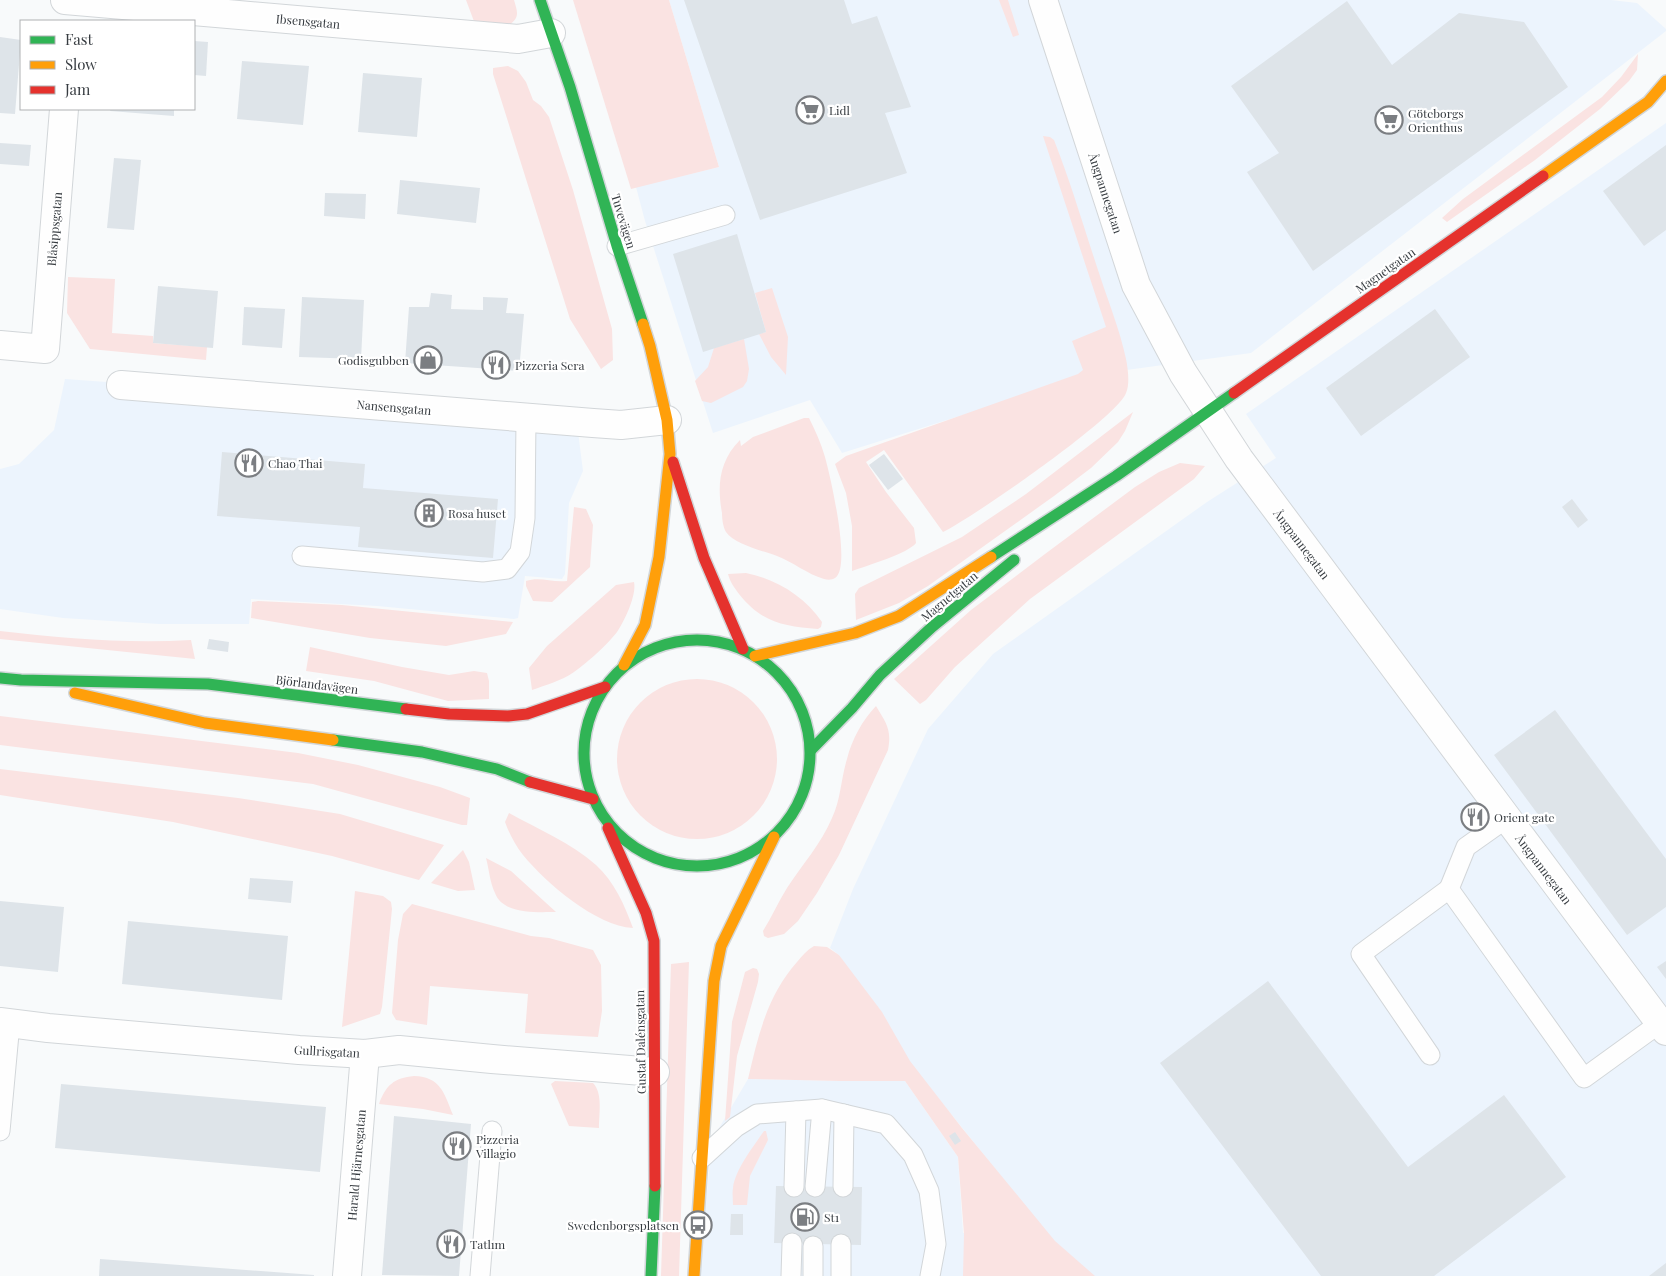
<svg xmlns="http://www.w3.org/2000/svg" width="1666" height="1276" viewBox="0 0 1666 1276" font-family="'Playfair Display',serif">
<rect width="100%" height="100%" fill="#f8fafb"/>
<g fill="#ecf4fd">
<polygon points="669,0 1611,0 1637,3 1666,29 1666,31 1251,353 1090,375 842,453 810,400 713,433 645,221 636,187 719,167"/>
<polygon points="1666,123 1666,1276 1093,1276 1054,1242 906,1058 839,955 830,948 853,889 928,729 993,654 1207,502 1276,458 1246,414"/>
<polygon points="65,379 576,416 583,471 569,503 565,574 562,579 525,576 518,618 514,619 377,606 251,599 249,624 159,624 63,618 0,609 0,469 19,464 54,430"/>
<polygon points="748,1079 840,1081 905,1081 958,1157 963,1233 968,1233 964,1276 699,1276 712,1140"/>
</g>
<g fill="#fae3e2">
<path d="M 466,0 L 514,0 C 518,14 520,17 507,27 L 475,24 Z"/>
<polygon points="573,0 669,0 719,167 631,189"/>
<polygon points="999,0 1008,0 1019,35 1013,37"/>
<polygon points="1638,54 1637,70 1629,81 1600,109 1535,160 1447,222 1442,218 1463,199 1602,97 1621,77"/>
<polygon points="508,66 518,71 526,82 533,100 541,106 549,117 573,190 612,329 613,360 601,369 570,319 493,74 493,68"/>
<path d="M 1043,136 L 1050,137 L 1054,140 C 1071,183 1084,228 1099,273 C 1108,301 1120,330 1126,359 C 1128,369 1130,384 1126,393 C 1117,418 972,518 943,532 L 884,450 L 866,462 L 886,492 L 914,528 L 916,543 C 909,553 866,566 852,571 L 852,526 L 846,493 L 835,464 L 846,456 L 1078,374 L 1083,370 L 1072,341 L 1106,327 Z"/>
<polygon points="68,277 115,279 112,333 153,336 153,343 207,347 206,360 90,349 67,313"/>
<polygon points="772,288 788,337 786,375 771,357 759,334 766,332 755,293"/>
<polygon points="744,339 749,369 747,381 743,387 711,403 702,401 695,381 708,367 714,348"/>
<polygon points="1133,412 1125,431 1118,442 1091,468 1054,496 928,586 899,603 856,620 855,594 859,588 962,537 1026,494"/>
<path d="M 804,418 L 809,418 C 815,430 821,443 825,457 C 830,475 852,568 835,578 C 832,580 828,580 824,579 C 807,574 793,562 777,556 C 763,551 734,544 726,532 C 723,527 722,519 722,513 C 717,486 719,461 740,440 L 741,446 L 753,437 Z"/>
<polygon points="1180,463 1205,466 1194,479 1030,599 955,667 926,700 920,704 894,679 971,610 1045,554 1135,487 1159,472"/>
<path d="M 574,507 L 586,509 L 593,525 L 590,567 L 552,602 L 533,601 L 526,586 L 526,581 C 540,576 552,583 567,581 Z"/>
<path d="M 746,573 C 776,579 804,596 822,622 L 821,627 L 818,629 C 784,626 762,623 739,594 C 734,587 730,582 728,574 Z"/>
<path d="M 634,582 C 637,595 624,622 617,632 C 607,645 587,663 574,672 C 561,681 546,685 532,690 L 529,668 L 547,646 L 616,585 Z"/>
<polygon points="258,601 342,605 513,622 506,634 446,646 370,638 251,618 252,602"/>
<path d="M 0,631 C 63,638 127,644 191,640 L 195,659 L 0,639 Z"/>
<polygon points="310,647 402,667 449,675 474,671 487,673 489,681 489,699 448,701 374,681 306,671"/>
<circle cx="697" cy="759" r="80"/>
<path d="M 876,706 C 886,723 892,729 888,750 L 839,855 L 817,893 L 798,921 L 784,934 L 768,938 L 764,936 L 763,931 C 772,917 778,902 787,888 C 802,865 821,844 832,818 C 841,799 841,778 847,759 C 852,739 862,721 876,706 Z"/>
<polygon points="0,716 298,753 358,765 440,787 470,798 467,825 462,825 313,784 0,745"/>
<polygon points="0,769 238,798 340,814 444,845 419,880 332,856 173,822 0,795"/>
<path d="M 509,813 C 538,829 571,843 596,865 C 614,881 625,906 633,928 C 596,926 546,883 523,855 C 515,845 509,833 505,822 Z"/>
<polygon points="463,850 469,862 475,890 458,891 431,883"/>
<path d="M 486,858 L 511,871 L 556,912 C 538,912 503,915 495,893 C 490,883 489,869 486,858 Z"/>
<polygon points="355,891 383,896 391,902 392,909 382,1007 380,1014 342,1027"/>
<polygon points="412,904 531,936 549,938 593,950 601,965 602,1011 598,1037 525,1033 528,994 430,986 427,1025 396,1020 392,1013 398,940 403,914"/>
<path d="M 814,946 L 827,947 L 839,955 L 882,1012 L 910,1061 L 962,1128 L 1055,1241 L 1095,1276 L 963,1276 L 964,1234 L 958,1157 L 905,1081 L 840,1081 L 748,1079 C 758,1036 767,996 797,962 C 802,956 807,950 814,946 Z"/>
<polygon points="689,962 679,1276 661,1276 671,964"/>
<polygon points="753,968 757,969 759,974 758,982 737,1056 730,1117 725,1121 732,1022 745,972"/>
<path d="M 414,1076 C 441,1077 444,1093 453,1115 L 423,1109 L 379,1104 C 386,1085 394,1078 414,1076 Z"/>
<path d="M 555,1081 L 593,1083 C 603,1093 599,1114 599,1128 L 569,1126 L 551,1084 Z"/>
<path d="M 764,1131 L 766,1131 L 768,1140 L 750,1176 L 747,1205 L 733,1205 C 733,1199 732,1194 733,1188 C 735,1170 753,1147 764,1131 Z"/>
</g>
<g fill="#dee4e9">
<polygon points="684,0 844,0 852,24 877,16 911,107 885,113 907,173 760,220"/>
<polygon points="1347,1 1392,65 1459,13 1524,22 1568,87 1313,271 1247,172 1279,153 1231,86"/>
<polygon points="0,37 21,40 15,114 0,113"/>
<polygon points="194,41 208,42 206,76 194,75"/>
<polygon points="242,61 309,66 303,125 237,119"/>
<polygon points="363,73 422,78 417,137 358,132"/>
<polygon points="111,109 174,109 174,116 110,111"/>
<polygon points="0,143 31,145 29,166 0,164"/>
<polygon points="1666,145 1666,230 1644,246 1603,191"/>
<polygon points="114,158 141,160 134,230 107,228"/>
<polygon points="400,180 480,188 476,223 397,214"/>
<polygon points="325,193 366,194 365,219 324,216"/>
<polygon points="737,234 766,332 703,352 673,254"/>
<polygon points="158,286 218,291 213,348 153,343"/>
<polygon points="431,293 452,295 451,309 483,310 483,297 508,298 506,313 524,314 519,371 405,363 409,307 429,307"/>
<polygon points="302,297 364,300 361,359 299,357"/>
<polygon points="244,307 285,309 282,348 242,345"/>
<polygon points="1435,309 1470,357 1361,436 1326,388"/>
<polygon points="222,452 365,464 363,488 498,499 493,558 358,547 360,527 217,516"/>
<polygon points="884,454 903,479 888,490 869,465"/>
<polygon points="1572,499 1588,520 1578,528 1562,507"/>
<polygon points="209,639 229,642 228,652 207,649"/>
<polygon points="1555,710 1666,859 1666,907 1627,935 1494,755"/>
<polygon points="250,878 293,881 291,903 248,899"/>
<polygon points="0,901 64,907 58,972 0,966"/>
<polygon points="128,921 288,936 282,1000 122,984"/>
<polygon points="1666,961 1666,979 1657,967"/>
<polygon points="1268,981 1408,1167 1504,1095 1566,1177 1434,1276 1321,1276 1160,1063"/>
<polygon points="61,1084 326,1107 320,1172 55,1148"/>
<polygon points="394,1116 471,1124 459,1276 382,1275"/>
<polygon points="955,1132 961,1141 955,1145 949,1136"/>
<polygon points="776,1186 862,1187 861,1245 774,1243"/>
<polygon points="731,1214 743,1214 743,1235 730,1235"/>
<polygon points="100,1259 314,1275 314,1276 99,1276"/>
<polygon points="1666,1263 1666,1276 1649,1276"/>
</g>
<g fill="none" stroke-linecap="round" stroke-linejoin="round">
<g stroke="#d2d6d9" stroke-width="21">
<g id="lane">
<polyline points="617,246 725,215"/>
<polyline points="302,556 483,572 507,569 520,552 525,518 526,418"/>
<polyline points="1449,889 1466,847 1507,818"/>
<polyline points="1430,1055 1361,954 1449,889 1584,1078 1660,1023"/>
<polyline points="0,1131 10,1023"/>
<polyline points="702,1158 736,1127 757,1114 822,1109 886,1124 913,1155 929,1191 936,1244 930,1276"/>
<polyline points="794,1187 796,1111"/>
<polyline points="815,1187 822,1109"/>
<polyline points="843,1187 844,1114"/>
<polyline points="841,1244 841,1276"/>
<polyline points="480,1276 492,1131"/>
<polyline points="791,1276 792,1243"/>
<polyline points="813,1276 813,1246"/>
</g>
</g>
<g stroke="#d2d6d9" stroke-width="30">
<g id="street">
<polyline points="65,0 518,39 551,33"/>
<polyline points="1043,0 1136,285 1183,373 1239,459 1666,1031"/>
<polyline points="0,345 45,349 64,109"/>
<polyline points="121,385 593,423 621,425 667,420"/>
<polyline points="0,1022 48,1028 299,1050 365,1054 399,1050 492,1059 655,1072"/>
<polyline points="347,1276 365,1054"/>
</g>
</g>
<g stroke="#d2d6d9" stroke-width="14">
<g id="fast">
<polyline points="540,0 570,87 617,246 643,324"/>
<polyline points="991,557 1116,476 1234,393"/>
<circle cx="697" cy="753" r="113"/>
<polyline points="0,678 21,680 208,684 406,709"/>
<polyline points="333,740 422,752 497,769 530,782"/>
<polyline points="811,750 852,708 880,675 932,627 1014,560"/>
<polyline points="651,1276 655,1186"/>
</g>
</g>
<g stroke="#d2d6d9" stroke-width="14">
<g id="slow">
<polyline points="1543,176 1648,102 1666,81"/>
<polyline points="755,656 855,633 899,616 991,557"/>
<polyline points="624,665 645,625 659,557 670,454 667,420 650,346 643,324"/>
<polyline points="75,693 205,723 333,740"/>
<polyline points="694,1276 714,981 721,946 774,837"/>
</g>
</g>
<g stroke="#d2d6d9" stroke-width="14">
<g id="jam">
<polyline points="1234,393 1543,176"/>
<polyline points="673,462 704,558 743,649"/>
<polyline points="406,709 449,714 508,716 527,714 605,687"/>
<polyline points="530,782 593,799"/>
<polyline points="608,828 646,913 654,941 655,1186"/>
</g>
</g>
<use href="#lane" stroke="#fefefe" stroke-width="19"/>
<use href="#street" stroke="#fefefe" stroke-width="28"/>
<use href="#fast" stroke="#30b455" stroke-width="11"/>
<use href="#slow" stroke="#ff9f0a" stroke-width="11"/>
<use href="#jam" stroke="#e5322d" stroke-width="11"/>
</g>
<defs>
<g id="supermarket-ring" transform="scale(1.4375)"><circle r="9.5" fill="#fff" stroke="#7b7e82" stroke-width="1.5"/><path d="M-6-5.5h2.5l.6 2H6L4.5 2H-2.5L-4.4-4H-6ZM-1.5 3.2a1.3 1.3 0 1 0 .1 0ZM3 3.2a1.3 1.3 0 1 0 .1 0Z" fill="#7b7e82"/></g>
<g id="shop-ring" transform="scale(1.4375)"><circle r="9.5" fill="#fff" stroke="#7b7e82" stroke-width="1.5"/><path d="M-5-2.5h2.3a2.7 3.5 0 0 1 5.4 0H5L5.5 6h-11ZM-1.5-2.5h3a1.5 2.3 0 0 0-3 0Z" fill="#7b7e82"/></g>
<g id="restaurant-ring" transform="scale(1.4375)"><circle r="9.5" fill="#fff" stroke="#7b7e82" stroke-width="1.5"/><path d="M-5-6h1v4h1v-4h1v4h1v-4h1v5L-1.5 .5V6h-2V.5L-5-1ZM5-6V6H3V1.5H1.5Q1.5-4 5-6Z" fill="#7b7e82"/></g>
<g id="building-ring" transform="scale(1.4375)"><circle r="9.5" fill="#fff" stroke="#7b7e82" stroke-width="1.5"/><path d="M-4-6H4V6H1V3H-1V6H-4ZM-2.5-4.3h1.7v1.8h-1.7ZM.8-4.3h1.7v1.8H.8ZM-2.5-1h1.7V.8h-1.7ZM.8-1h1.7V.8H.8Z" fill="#7b7e82"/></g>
<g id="fuel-ring" transform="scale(1.4375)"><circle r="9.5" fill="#fff" stroke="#7b7e82" stroke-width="1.5"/><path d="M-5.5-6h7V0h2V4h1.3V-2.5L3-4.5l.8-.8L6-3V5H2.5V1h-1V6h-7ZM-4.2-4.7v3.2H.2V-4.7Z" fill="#7b7e82"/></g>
<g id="bus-ring" transform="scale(1.4375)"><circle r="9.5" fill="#fff" stroke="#7b7e82" stroke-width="1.5"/><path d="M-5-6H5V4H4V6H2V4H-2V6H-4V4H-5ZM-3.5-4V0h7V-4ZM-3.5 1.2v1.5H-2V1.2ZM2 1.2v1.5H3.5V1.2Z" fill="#7b7e82"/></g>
</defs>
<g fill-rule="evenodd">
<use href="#supermarket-ring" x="810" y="110"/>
<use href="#supermarket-ring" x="1389" y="120"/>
<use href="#shop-ring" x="428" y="360"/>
<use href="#restaurant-ring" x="496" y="365"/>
<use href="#restaurant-ring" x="249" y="463"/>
<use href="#building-ring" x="429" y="513"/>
<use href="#restaurant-ring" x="1475" y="817"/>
<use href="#restaurant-ring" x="457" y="1146"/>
<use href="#fuel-ring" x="805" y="1217"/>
<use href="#bus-ring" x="698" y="1225"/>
<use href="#restaurant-ring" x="451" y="1244"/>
</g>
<g text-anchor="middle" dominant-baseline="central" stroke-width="4.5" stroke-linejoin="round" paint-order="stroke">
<g font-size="12" fill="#373c41" stroke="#fff">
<text transform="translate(308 21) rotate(5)">Ibsensgatan</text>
<text transform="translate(1106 193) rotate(72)">Ångpannegatan</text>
<text transform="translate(624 221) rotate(73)">Tuvevägen</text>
<text transform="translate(54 229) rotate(-85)">Blåsippsgatan</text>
<text transform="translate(1385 270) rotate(-35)">Magnetgatan</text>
<text transform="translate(394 407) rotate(5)">Nansensgatan</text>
<text transform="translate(1302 544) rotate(53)">Ångpannegatan</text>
<text transform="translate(949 596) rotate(-40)">Magnetgatan</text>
<text transform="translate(317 684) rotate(7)">Björlandavägen</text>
<text transform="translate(1544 869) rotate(53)">Ångpannegatan</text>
<text transform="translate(640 1042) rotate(-91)">Gustaf Dalénsgatan</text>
<text transform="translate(327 1051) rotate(3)">Gullrisgatan</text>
<text transform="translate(356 1165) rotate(-85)">Harald Hjärnesgatan</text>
</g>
<g font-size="12" fill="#373c41" stroke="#fff" text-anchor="start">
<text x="829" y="110">Lidl</text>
<text x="1408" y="113">Göteborgs<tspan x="1408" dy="14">Orienthus</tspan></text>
<text x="409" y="360" text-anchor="end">Godisgubben</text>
<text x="515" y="365">Pizzeria Sera</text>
<text x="268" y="463">Chao Thai</text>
<text x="448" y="513">Rosa huset</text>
<text x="1494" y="817">Orient gate</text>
<text x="476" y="1139">Pizzeria<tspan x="476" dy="14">Villagio</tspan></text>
<text x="824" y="1217">St1</text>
<text x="679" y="1225" text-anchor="end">Swedenborgsplatsen</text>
<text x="470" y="1244">Tatlım</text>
</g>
</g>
<rect x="20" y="20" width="175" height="90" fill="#ffffff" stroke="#afb1b3"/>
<rect x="30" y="36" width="25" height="8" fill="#30b455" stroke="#afb1b3"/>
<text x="65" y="45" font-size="15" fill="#373c41">Fast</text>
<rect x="30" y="61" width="25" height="8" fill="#ff9f0a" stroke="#afb1b3"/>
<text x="65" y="70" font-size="15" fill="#373c41">Slow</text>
<rect x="30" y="86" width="25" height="8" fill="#e5322d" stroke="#afb1b3"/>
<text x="65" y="95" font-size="15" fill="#373c41">Jam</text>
</svg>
